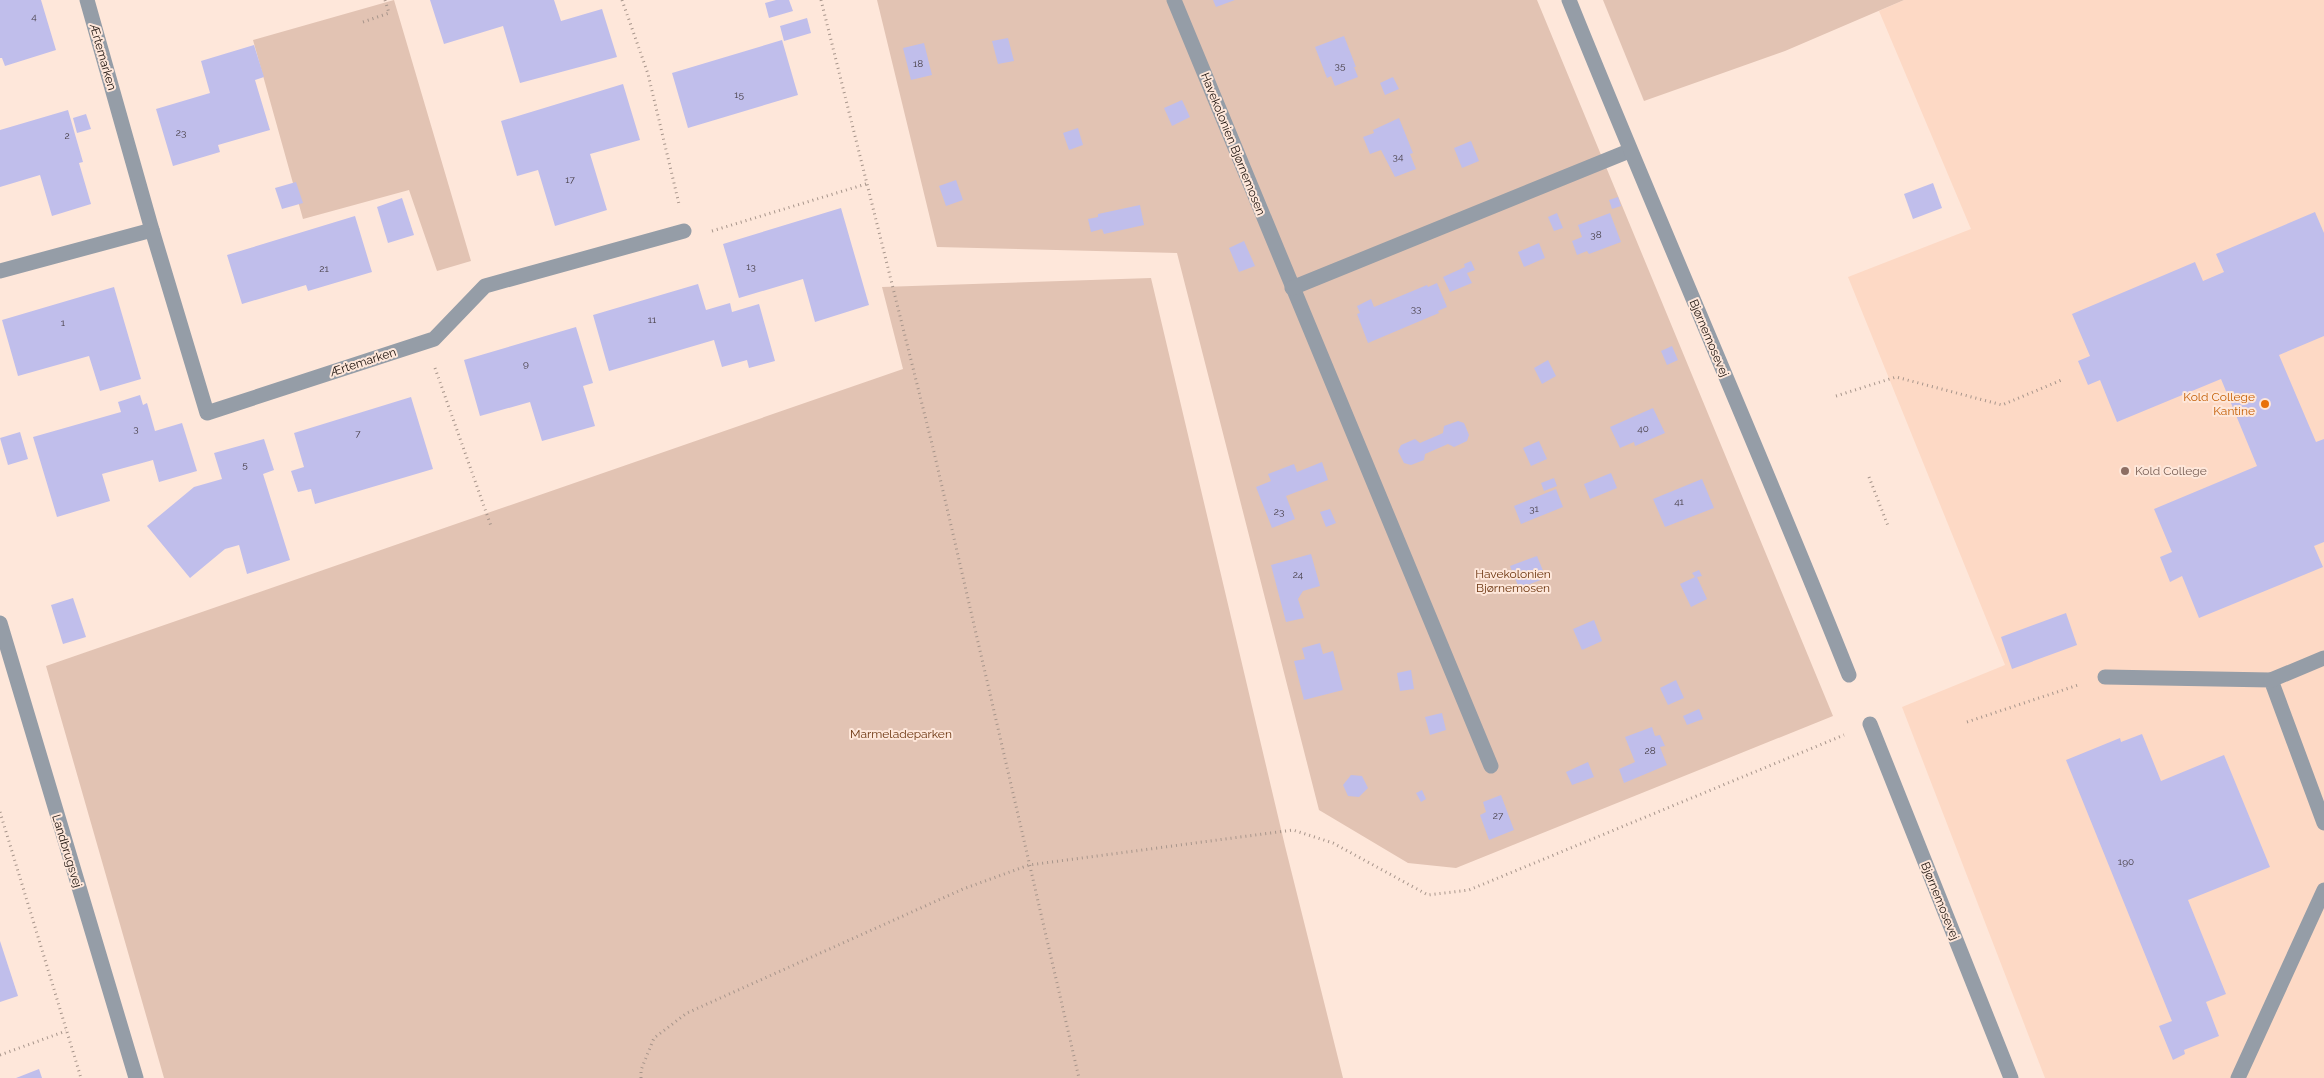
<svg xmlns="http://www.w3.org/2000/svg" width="2324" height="1078" viewBox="0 0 2324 1078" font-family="Raleway,sans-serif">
<rect width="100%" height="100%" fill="#fee7da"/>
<polygon fill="#fdd9c5" points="1904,0 2324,0 2324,1078 2045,1078 1902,707 2005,665 1848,277 1971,229 1879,11"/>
<g fill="#e2c3b3">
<polygon points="394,0 471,261 437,271 409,190 303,219 253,40"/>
<polygon points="877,0 1537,0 1833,716 1456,868 1408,863 1319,810 1177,253 937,247"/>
<polygon points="1603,0 1904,0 1785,51 1644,101"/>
<polygon points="1151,278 1285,846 1343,1078 164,1078 46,666 903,369 882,287"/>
</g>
<g fill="#c0beeb">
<polygon points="0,0 41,0 56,50 5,66 2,58 0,58"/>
<polygon points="430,0 554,0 561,21 602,9 617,57 520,83 503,26 444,44"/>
<polygon points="776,0 789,0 793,11 769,18 765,3"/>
<polygon points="1213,0 1235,0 1216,7"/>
<polygon points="807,18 811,33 784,41 780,26"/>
<polygon points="1344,36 1356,67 1354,67 1358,77 1335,86 1331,76 1327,78 1315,47"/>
<polygon points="1008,38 1014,61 998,64 992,41"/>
<polygon points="782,40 798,95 688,128 672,73"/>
<polygon points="924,43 932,75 911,80 903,48"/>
<polygon points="254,45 264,77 255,80 270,130 218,145 220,152 173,166 156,109 210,93 201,61"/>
<polygon points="1393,77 1399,89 1385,95 1380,83"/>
<polygon points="623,84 640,140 590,154 607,210 555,226 538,170 517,176 501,121"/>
<polygon points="1182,100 1190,117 1172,126 1164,108"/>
<polygon points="68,110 83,162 79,163 91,204 52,216 40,175 0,187 0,130"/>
<polygon points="86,114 91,129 77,133 73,118"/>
<polygon points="1399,118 1413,153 1410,154 1416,169 1395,177 1381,150 1370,154 1363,137 1374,133 1373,130"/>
<polygon points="1078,128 1083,145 1069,150 1063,133"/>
<polygon points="1471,141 1479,161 1462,168 1454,148"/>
<polygon points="956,180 963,200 946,206 939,186"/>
<polygon points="296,182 303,203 282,209 275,188"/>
<polygon points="1933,183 1942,208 1913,219 1904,194"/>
<polygon points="1618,197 1621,206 1612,209 1609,200"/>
<polygon points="402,198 414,235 388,243 377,207"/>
<polygon points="1140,205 1144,225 1104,234 1102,229 1091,232 1088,219 1098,217 1098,214"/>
<polygon points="841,208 869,305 815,322 803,279 739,298 723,244"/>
<polygon points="2315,212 2324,233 2324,336 2279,355 2316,442 2324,439 2324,542 2314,546 2323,567 2199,618 2182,576 2170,582 2160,557 2172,552 2154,509 2257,466 2221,379 2117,422 2100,380 2088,385 2078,361 2090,356 2072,314 2195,262 2203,281 2224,272 2216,254"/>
<polygon points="1557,213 1563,228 1554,231 1548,217"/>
<polygon points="1610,213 1621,242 1589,254 1587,251 1577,255 1572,241 1582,237 1578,225"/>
<polygon points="355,216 372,272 308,291 306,285 242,304 227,255"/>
<polygon points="1244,241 1255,266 1239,272 1229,248"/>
<polygon points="1539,243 1545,258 1524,267 1518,252"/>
<polygon points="1471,261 1475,270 1467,273 1472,283 1450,292 1443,277 1465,267 1464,264"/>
<polygon points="1437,283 1447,307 1438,311 1439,313 1368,343 1357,314 1360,313 1357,306 1371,299 1374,307 1427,285 1428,287"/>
<polygon points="698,284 706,310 730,303 732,312 759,304 775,361 749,368 747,360 722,367 714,340 609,371 593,315"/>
<polygon points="114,287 141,379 100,391 89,356 18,376 2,320"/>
<polygon points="576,327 593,383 583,386 595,426 542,441 530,402 480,416 464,360"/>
<polygon points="1672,346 1678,360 1667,365 1661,351"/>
<polygon points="1548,360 1556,376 1542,384 1534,368"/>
<polygon points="140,395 143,405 147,403 155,431 182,423 197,471 159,482 153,460 102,474 110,501 57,517 33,437 121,412 118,402"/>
<polygon points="411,397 433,469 315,504 311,489 298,492 291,471 304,467 294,433"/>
<polygon points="1653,408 1665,433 1635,446 1634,442 1620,448 1610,427"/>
<polygon points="1458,421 1464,423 1469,435 1467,441 1454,447 1448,444 1425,454 1424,460 1411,465 1404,463 1398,451 1401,445 1415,439 1420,443 1443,433 1444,426"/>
<polygon points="20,432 28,459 8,465 0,438"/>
<polygon points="264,439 274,470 263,474 290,560 247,574 239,545 225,549 190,578 147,526 194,487 222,479 214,453"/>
<polygon points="1539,441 1547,459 1531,466 1523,448"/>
<polygon points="1322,462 1328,480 1286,496 1295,519 1272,528 1256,487 1271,481 1268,474 1294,464 1297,472"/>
<polygon points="1611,473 1617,488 1590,499 1584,484"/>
<polygon points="1554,478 1557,486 1544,491 1541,483"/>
<polygon points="1702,479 1714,508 1665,527 1653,499"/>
<polygon points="1556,489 1563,507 1521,524 1514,506"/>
<polygon points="1330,509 1336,523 1326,527 1320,512"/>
<polygon points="1311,554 1320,586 1303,591 1298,599 1304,618 1286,622 1271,565"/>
<polygon points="1537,556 1546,578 1519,588 1510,566"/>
<polygon points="1699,570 1702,576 1697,577 1707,599 1691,607 1680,584 1695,577 1692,573"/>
<polygon points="73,598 86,637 63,644 51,605"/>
<polygon points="2066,613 2077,645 2012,669 2001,637"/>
<polygon points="1594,620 1602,641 1582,650 1573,629"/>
<polygon points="1320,643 1323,654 1333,651 1343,690 1304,700 1294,661 1305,659 1302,648"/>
<polygon points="1411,670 1414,689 1400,691 1397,673"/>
<polygon points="1676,680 1684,698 1668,705 1660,688"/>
<polygon points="1699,709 1703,719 1687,725 1683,716"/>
<polygon points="1442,713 1446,730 1430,735 1425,717"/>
<polygon points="1652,727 1655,736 1660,735 1665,746 1660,747 1667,765 1624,783 1619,769 1635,762 1625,737"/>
<polygon points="2142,734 2161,781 2224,755 2270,867 2188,900 2226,994 2206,1002 2219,1036 2184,1050 2185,1054 2173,1060 2159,1026 2172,1021 2066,760 2120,738 2121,742"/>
<polygon points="1588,762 1594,777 1572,785 1566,772"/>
<polygon points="1351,775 1362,776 1368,788 1359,797 1348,796 1343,785"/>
<polygon points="1422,790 1426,799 1421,802 1416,793"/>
<polygon points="1501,795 1514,830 1489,840 1480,815 1486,812 1483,802"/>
<polygon points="0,941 18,996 0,1002"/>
<polygon points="39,1069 42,1078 16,1078"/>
</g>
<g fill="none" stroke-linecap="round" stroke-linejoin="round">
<g stroke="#a7958b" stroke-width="3" stroke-dasharray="1 4" stroke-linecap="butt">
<polyline points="622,0 648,74 679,204"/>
<polyline points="821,0 934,452 1079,1078"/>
<polyline points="363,22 389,13 385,0"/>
<polyline points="712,231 866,184"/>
<polyline points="435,368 491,526"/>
<polyline points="1836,396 1896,377 2002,405 2064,379"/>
<polyline points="1869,477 1888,526"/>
<polyline points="1967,722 2078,685"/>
<polyline points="0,812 81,1078"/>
<polyline points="0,1055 66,1031"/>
<polyline points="641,1078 641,1070 654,1038 687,1013 963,889 1029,865 1293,830 1333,843 1428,895 1469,890 1844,735"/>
</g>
<g stroke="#959da7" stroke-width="15">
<polyline points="1174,0 1491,766"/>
<polyline points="1292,288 1629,151"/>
<polyline points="2105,677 2271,680 2324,823"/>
<polyline points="2271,680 2324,658"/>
<polyline points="2238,1078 2324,890"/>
</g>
<g stroke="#959da7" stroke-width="15">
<polyline points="87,0 152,230"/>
<path d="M 1569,0 C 1660,226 1759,449 1849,675"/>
<polyline points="0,271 152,230 207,413 434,339 485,286 684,231"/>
<polyline points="0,623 136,1078"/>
<polyline points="1870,724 2011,1078"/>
</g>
</g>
<circle fill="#e8710a" stroke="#fee7da" stroke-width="2" cx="2265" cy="404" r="5"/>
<circle fill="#8d6e63" stroke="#fee7da" stroke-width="2" cx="2125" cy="471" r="5"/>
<g text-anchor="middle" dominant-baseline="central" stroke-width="4" stroke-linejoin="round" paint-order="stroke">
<g font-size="10" fill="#453d44">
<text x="34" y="16">4</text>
<text x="918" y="63">18</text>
<text x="1340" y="65">35</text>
<text x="739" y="94">15</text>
<text x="181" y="132">23</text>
<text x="67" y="135">2</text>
<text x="1398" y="156">34</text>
<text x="570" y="179">17</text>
<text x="1596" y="234">38</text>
<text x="751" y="266">13</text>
<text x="324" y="268">21</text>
<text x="1416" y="308">33</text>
<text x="652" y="319">11</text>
<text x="63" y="322">1</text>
<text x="526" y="363">9</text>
<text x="136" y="428">3</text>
<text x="1643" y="428">40</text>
<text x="358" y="433">7</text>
<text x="245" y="464">5</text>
<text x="1679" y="501">41</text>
<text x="1534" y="508">31</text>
<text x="1279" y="511">23</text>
<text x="1298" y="574">24</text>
<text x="1650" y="750">28</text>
<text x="1498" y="815">27</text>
<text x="2126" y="861">190</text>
</g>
<g font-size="12" fill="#1c120d" stroke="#fee7da">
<text transform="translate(103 57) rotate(74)">Ærtemarken</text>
<text transform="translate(1233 144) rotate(68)">Havekolonien Bjørnemosen</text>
<text transform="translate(1709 338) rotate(67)">Bjørnemosevej</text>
<text transform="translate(363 362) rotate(-18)">Ærtemarken</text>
<text transform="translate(67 851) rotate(73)">Landbrugsvej</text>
<text transform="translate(1940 901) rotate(68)">Bjørnemosevej</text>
</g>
<g font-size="12" fill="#c56008" stroke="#fee7da" text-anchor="end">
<text x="2255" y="397">Kold College<tspan x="2255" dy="14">Kantine</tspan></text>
</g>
<g font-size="12" fill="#785e54" stroke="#fee7da" text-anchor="start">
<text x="2135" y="471">Kold College</text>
</g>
<g font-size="12" fill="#6b340e" stroke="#fee7da">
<text x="1513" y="574">Havekolonien<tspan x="1513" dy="14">Bjørnemosen</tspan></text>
<text x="901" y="734">Marmeladeparken</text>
</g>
</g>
</svg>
